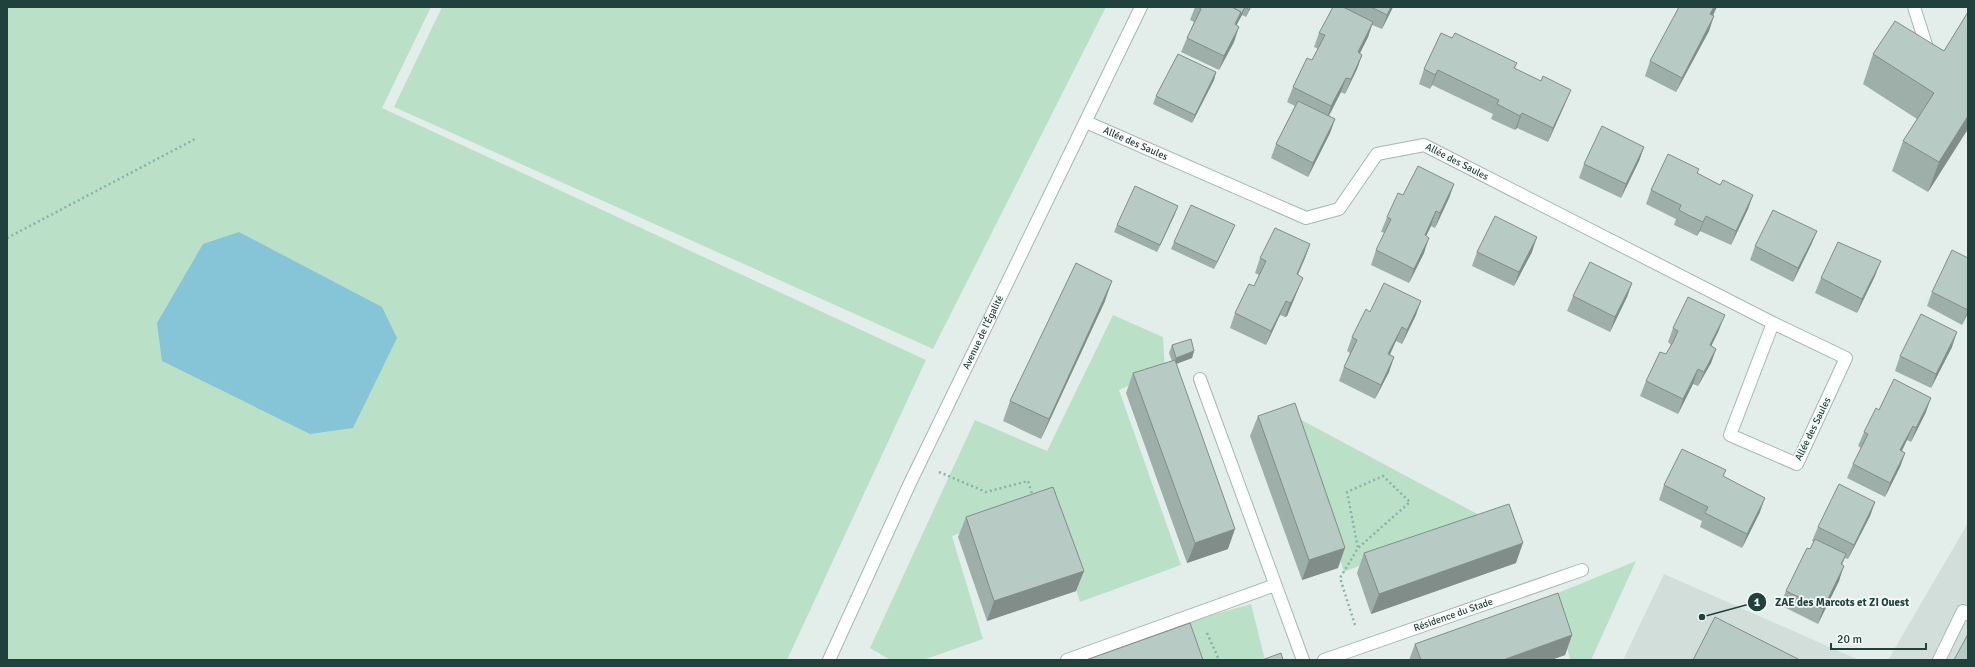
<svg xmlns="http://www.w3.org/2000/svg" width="1975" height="667" viewBox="0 0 1975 667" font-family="Signika,sans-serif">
<rect width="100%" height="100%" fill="#e3eeea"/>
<g fill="#d1deda">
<polygon points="1968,523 1968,660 1888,660"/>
<polygon points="1664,574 1859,660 1623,660"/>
</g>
<g fill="#bae1c8">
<polygon points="7,7 431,7 382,108 926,360 787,660 7,660"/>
<polygon points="442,7 1106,7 933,349 394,107"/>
<polygon points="1113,315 1163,337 1165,370 1119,390 1181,565 1080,602 1046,500 952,536 983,639 923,660 890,660 870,648 975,420 1047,451"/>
<polygon points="1294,416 1481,516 1344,572"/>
<polygon points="1636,561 1591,660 1567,660 1570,659 1553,595"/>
<polygon points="1251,604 1265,660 1196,660 1188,622"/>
</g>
<polygon fill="#86c4d8" points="239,232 382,307 397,338 353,428 310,434 162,361 157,323 203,244"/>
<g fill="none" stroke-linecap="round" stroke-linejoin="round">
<g stroke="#a5b7b2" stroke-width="14">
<g id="lane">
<polyline points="1914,7 1928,51"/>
<polyline points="1939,660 1963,611 1968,614"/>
</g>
</g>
<g stroke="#a5b7b2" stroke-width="14">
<g id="street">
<path id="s1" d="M 1086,122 L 1306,218 L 1339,209 L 1377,154 L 1424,145 L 1773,323 L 1846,358 L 1797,464 L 1730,435 L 1773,323"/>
<polyline points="1200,379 1303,660"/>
<path id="s2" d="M 829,660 L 910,483 L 1141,7"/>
<polyline points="1067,660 1275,585"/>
<path id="s3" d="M 1324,660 L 1582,570"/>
</g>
</g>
<g stroke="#81b5a9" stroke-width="2.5" stroke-dasharray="2 3" stroke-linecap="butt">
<polyline points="7,238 197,138"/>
<polyline points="939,472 986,492 1028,481 1033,497"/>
<polyline points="1355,625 1340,578 1358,548 1347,492 1383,476 1410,502 1358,548"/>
<polyline points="1207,633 1219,660"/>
</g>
<use href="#lane" stroke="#fff" stroke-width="12"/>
<use href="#street" stroke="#fff" stroke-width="12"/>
</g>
<g fill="#9eaea9">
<polygon points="1195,7 1251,7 1246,17 1242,15 1236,25 1234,42 1219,70 1181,52 1187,38 1194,22 1190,20"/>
<polygon points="1346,7 1393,7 1382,29 1372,25 1368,37 1360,53 1362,55 1357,69 1345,94 1341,92 1329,116 1335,119 1330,133 1308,177 1271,158 1276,144 1295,106 1287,102 1293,87 1312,60 1318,49 1314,47 1319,33 1345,8"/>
<polygon points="1715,11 1713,16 1709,31 1676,92 1645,76 1650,61"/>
<polygon points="1968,12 1968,133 1966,132 1928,192 1892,171 1903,141 1917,119 1863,84 1873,54 1944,51"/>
<polygon points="1452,38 1517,63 1515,68 1565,104 1548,142 1517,128 1515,130 1491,119 1493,114 1432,85 1430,89 1419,84 1424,69"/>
<polygon points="1216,72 1214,80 1192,123 1153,104 1156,96"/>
<polygon points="1644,147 1639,161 1621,198 1579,178 1584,164"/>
<polygon points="1697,173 1720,185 1753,195 1748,209 1731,245 1700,231 1697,236 1685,230 1674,225 1676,219 1646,204 1651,190"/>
<polygon points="1454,184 1449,198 1435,228 1431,226 1426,236 1424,253 1409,283 1371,265 1376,250 1385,233 1381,232 1387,217 1403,195"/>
<polygon points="1175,214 1157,252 1114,232 1117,225"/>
<polygon points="1817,231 1811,245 1793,282 1750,260 1755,246"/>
<polygon points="1232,232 1214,269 1171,249 1174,242"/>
<polygon points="1310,244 1305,258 1298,275 1303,278 1297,292 1287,316 1285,317 1280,315 1266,345 1230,328 1235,313 1254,286 1259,275 1255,273 1260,258"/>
<polygon points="1477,252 1532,252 1514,286 1472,266"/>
<polygon points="1968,258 1968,313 1962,325 1927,306 1932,292"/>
<polygon points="1875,276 1857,313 1815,293 1821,278"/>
<polygon points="1632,283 1627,297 1610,332 1567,311 1573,296"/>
<polygon points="1105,301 1041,439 1003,421 1010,401"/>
<polygon points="1370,312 1416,315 1402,344 1396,341 1390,355 1394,357 1389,372 1375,399 1339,381 1344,367 1350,353 1347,351 1352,337"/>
<polygon points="1673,328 1719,330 1711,346 1716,349 1711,363 1698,386 1693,384 1678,414 1640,396 1646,381 1666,354 1671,345 1668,342"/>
<polygon points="1172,345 1194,351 1192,358 1176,364 1228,549 1187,563 1126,393 1133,373 1172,361 1169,353"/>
<polygon points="1952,347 1931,388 1895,371 1900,356"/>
<polygon points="1879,410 1926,412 1911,442 1907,440 1902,451 1905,453 1900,467 1885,497 1847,478 1853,464 1861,448 1858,446 1864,432"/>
<polygon points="1258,416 1338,568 1302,580 1250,436"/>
<polygon points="1723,477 1760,512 1742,548 1700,527 1702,521 1659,500 1664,485"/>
<polygon points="1875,502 1870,516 1848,559 1845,558 1842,565 1839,581 1818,624 1780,605 1786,591 1814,542 1812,541 1818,527"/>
<polygon points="966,517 1076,591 987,621 958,537"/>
<polygon points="1364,553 1516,563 1371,614 1357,573"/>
<polygon points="1572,635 1565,655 1551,660 1409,660 1415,644"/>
</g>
<g fill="#818d89">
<polygon points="1245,7 1242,15 1229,39 1235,24 1241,12"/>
<polygon points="1250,7 1251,7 1246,17 1249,10"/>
<polygon points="1391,7 1393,7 1382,29 1387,15"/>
<polygon points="1714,7 1717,7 1715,11 1705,29 1710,14"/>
<polygon points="1714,16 1709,31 1676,92 1682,78"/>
<polygon points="1373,22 1368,37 1353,67 1358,52"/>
<polygon points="1239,27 1234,42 1219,70 1224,56"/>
<polygon points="1362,55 1357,69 1345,94 1351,79"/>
<polygon points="1438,70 1432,85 1430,89 1435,75"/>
<polygon points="1216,72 1214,80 1192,123 1195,115"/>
<polygon points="1346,78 1341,92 1326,121 1331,106"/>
<polygon points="1571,90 1565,104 1548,142 1553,128"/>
<polygon points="1522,113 1517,128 1515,130 1520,116"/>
<polygon points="1968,116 1968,126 1966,132 1928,192 1939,162"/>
<polygon points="1335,119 1330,133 1308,177 1313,163"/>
<polygon points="1644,147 1639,161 1621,198 1626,184"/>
<polygon points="1454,184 1449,198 1435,228 1440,213"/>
<polygon points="1753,195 1748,209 1731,245 1736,231"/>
<polygon points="1178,206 1175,214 1157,252 1160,245"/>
<polygon points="1436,211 1431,226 1420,249 1425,235"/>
<polygon points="1706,216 1700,231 1697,236 1703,222"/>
<polygon points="1235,225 1232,232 1214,269 1217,262"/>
<polygon points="1817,231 1811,245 1793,282 1798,268"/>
<polygon points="1537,237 1532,252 1514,286 1519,272"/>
<polygon points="1429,238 1424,253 1409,283 1414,269"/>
<polygon points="1310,244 1305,258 1291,289 1297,274"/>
<polygon points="1881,261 1875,276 1857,313 1862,299"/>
<polygon points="1303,278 1297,292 1287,316 1285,317 1290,303"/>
<polygon points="1112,281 1105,301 1041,439 1049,419"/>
<polygon points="1632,283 1627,297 1610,332 1615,317"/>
<polygon points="1286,301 1280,315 1266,345 1271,331"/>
<polygon points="1421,301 1416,315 1402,344 1407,330"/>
<polygon points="1968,310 1968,313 1962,325"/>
<polygon points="1725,315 1719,330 1705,359 1710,345"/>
<polygon points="1402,327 1396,341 1383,368 1388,354"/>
<polygon points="1957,332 1952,347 1931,388 1936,374"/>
<polygon points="1716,349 1711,363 1698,386 1704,372"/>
<polygon points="1194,351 1192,358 1173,365 1176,358"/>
<polygon points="1394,357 1389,372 1375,399 1381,385"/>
<polygon points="1698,369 1693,384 1678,414 1683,399"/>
<polygon points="1931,398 1926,412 1911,442 1916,428"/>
<polygon points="1913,426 1907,440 1895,464 1900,450"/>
<polygon points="1905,453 1900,467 1885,497 1890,483"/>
<polygon points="1765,498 1760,512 1742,548 1747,534"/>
<polygon points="1875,502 1870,516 1848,559 1854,545"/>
<polygon points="1235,529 1228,549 1187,563 1195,543"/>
<polygon points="1523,543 1516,563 1371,614 1379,594"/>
<polygon points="1345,548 1338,568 1302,580 1309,560"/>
<polygon points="1844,566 1839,581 1818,624 1823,609"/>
<polygon points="1084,571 1076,591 987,621 994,601"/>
<polygon points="1572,635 1565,655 1551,660 1503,660"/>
</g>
<g fill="#b8cac4" stroke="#818d89">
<polygon points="1198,7 1232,7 1241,12 1235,24 1239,27 1224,56 1187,38 1201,9"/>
<polygon points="1232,7 1250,7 1249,10 1245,7 1239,18 1241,12"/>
<polygon points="1333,7 1343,7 1373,22 1358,52 1362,55 1351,79 1346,78 1331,106 1293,87 1307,58 1312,60 1325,35 1319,33"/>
<polygon points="1371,7 1391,7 1387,15"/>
<polygon points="1679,7 1714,7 1710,14 1714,16 1682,78 1650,61"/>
<polygon points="1968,12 1968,116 1939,162 1903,141 1934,93 1873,54 1895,21 1944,51"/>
<polygon points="1441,33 1452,38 1455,33 1517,63 1514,68 1541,81 1543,76 1571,90 1553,128 1522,113 1520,116 1497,104 1499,100 1438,70 1435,75 1424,69"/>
<polygon points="1178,54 1216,72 1195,115 1156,96"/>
<polygon points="1298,101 1335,119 1313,163 1276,144"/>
<polygon points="1602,126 1644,147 1626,184 1584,164"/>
<polygon points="1668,154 1699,169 1697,173 1720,185 1723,180 1753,195 1736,231 1706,216 1703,222 1690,216 1679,210 1681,205 1651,190"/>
<polygon points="1418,166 1454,184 1440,213 1436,211 1425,235 1429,238 1414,269 1376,250 1391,219 1387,217 1398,193 1403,195"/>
<polygon points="1135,186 1178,206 1160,245 1117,225"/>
<polygon points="1191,205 1235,225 1217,262 1174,242"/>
<polygon points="1773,210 1817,231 1798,268 1755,246"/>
<polygon points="1495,216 1537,237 1519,272 1477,252"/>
<polygon points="1275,228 1310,244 1297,274 1303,278 1292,301 1290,303 1286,301 1271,331 1235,313 1249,284 1254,286 1266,261 1260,258"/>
<polygon points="1838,242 1881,261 1862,299 1821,278"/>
<polygon points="1952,250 1968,258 1968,310 1932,292"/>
<polygon points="1590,262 1632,283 1615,317 1573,296"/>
<polygon points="1076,263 1112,281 1049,419 1010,401"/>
<polygon points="1384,283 1421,301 1407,330 1402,327 1388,354 1394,357 1381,385 1344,367 1357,340 1352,337 1366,309 1370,312"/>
<polygon points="1688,297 1725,315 1710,345 1716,349 1704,372 1698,369 1683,399 1646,381 1660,352 1666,354 1673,342 1678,331 1673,328"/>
<polygon points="1921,314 1957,332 1936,374 1900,356"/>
<polygon points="1191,339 1194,351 1176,358 1172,345"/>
<polygon points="1175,360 1235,529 1195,543 1133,373"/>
<polygon points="1894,379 1931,398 1916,428 1913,426 1900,450 1905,453 1890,483 1853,464 1868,434 1864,432 1876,408 1879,410"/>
<polygon points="1295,403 1345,548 1309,560 1258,416"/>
<polygon points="1682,449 1726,470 1723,476 1765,498 1747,534 1705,513 1708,507 1664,485"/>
<polygon points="1839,484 1875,502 1854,545 1818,527"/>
<polygon points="1053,487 1084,571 994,601 966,517"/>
<polygon points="1509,504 1523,543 1379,594 1364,553"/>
<polygon points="1815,539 1846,554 1841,564 1844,566 1823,609 1786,591 1807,548 1810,549"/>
<polygon points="1558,593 1572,635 1503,660 1421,660 1415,644"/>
<polygon points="1715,617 1800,660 1693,660"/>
<polygon points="1190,623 1203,660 1086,660"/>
<polygon points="1968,634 1968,660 1954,660"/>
<polygon points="1281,653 1283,660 1262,660"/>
</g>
<g text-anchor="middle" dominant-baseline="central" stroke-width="3.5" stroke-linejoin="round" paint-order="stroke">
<g font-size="10" fill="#21423c" stroke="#f4faf8">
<text stroke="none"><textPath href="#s1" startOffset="54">Allée des Saules</textPath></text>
<text stroke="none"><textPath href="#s1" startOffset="426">Allée des Saules</textPath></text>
<text stroke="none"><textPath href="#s2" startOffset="362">Avenue de l'Égalité</textPath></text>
<text transform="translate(1813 429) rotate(-64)">Allée des Saules</text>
<text stroke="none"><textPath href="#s3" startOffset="137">Résidence du Stade</textPath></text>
</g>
</g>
<path fill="none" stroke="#21423c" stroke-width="1.5" d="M1702 617L1757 602"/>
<g fill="#21423c" stroke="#f4faf8" stroke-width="1.5">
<circle cx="1702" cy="617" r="4"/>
<circle cx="1757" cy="602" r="10"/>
</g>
<g font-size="12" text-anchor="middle" font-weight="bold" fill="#fff">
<text x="1757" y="606">1</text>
</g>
<g font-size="11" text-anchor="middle" font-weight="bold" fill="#21423c" stroke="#f4faf8" stroke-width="3.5" stroke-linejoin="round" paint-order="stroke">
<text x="1842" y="606">ZAE des Marcots et ZI Ouest</text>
</g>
<rect width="1975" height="667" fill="none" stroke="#21423c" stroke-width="16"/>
<path d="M1831 643v6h95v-6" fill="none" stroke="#21423c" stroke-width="2"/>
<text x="1837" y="643" font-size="12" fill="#21423c" stroke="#f4faf8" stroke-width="3" paint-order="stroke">20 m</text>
</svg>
